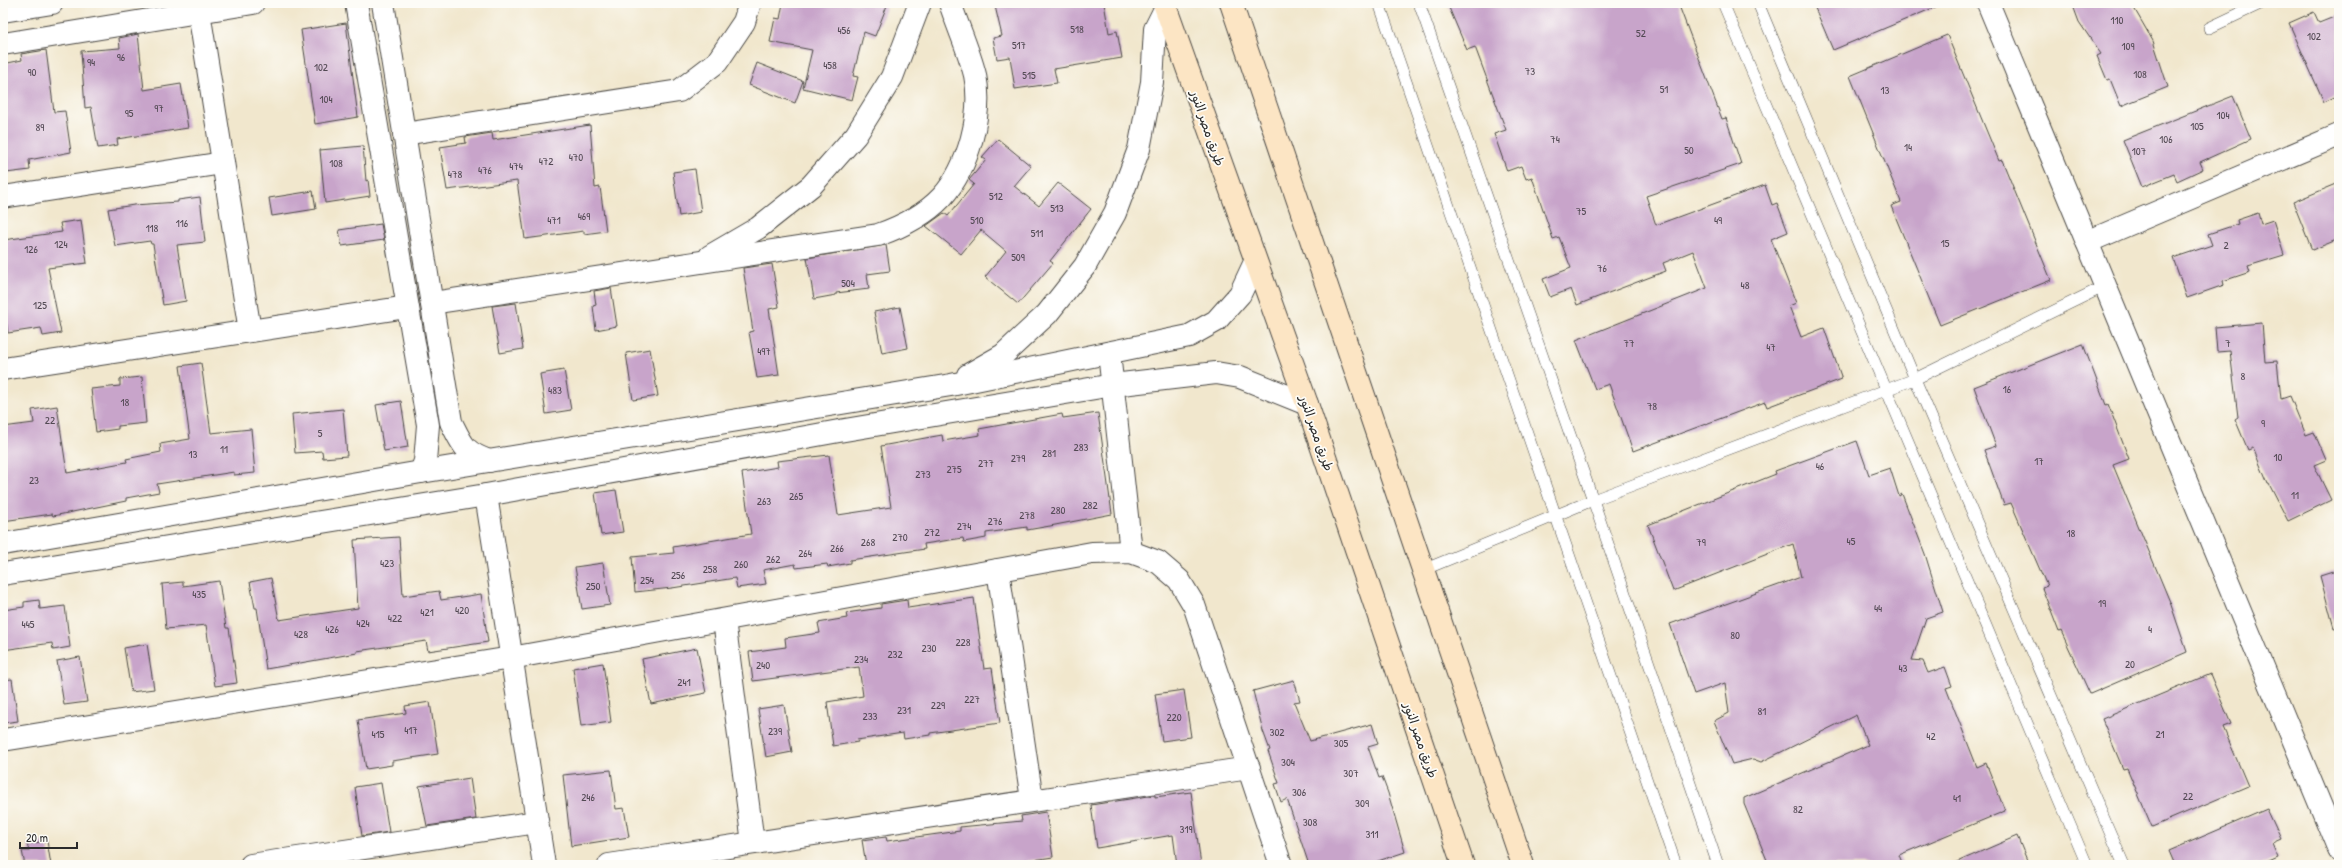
<svg xmlns="http://www.w3.org/2000/svg" width="2342" height="868" viewBox="0 0 2342 868" font-family="'Patrick Hand','Playpen Sans Arabic',sans-serif">
<rect width="100%" height="100%" fill="#fdfcf7"/>
<filter id="ink" filterUnits="userSpaceOnUse"><feTurbulence type="fractalNoise" baseFrequency=".025" numOctaves="2"/><feDisplacementMap in="SourceGraphic" scale="8" xChannelSelector="R" yChannelSelector="G"/><feConvolveMatrix kernelMatrix="1 2 1 2 8 2 1 2 1" color-interpolation-filters="sRGB"/></filter>
<filter id="wash" filterUnits="userSpaceOnUse"><feTurbulence type="fractalNoise" baseFrequency=".012" numOctaves="4" result="noise"/><feDisplacementMap in="SourceGraphic" scale="16" xChannelSelector="R" yChannelSelector="G"/><feGaussianBlur stdDeviation="0.9" result="paint"/><feColorMatrix in="noise" values="0 0 0 0 0 0 0 0 0 0 0 0 0 0 0 0 0 1.4 0 .05"/><feComposite in="paint" operator="in"/></filter>
<g filter="url(#wash)">
<rect width="100%" height="100%" fill="#f1e7cd"/>
<g id="blocks">
<g fill="#c8a4ca">
<polygon points="783,3 888,3 875,36 864,32 853,76 858,77 852,100 803,88 812,50 770,42 775,18 780,19"/>
<polygon points="1005,3 1104,3 1109,33 1117,31 1122,58 1054,69 1057,83 1015,89 1010,57 997,59 993,38 1002,36 995,6"/>
<polygon points="1447,3 1678,3 1722,119 1726,118 1741,164 1646,196 1656,225 1765,185 1772,205 1777,203 1788,232 1771,239 1796,303 1789,306 1801,337 1824,328 1842,379 1767,407 1765,402 1633,451 1609,384 1595,389 1576,340 1707,288 1693,251 1663,263 1666,271 1577,305 1571,289 1550,297 1543,279 1571,268 1559,237 1553,239 1532,177 1526,179 1521,166 1507,171 1494,134 1506,130 1475,47 1467,50"/>
<polygon points="1827,3 1945,3 1833,50 1815,8"/>
<polygon points="2072,3 2131,3 2153,41 2168,87 2121,106 2110,79 2107,80 2097,56 2101,54 2079,22"/>
<polygon points="2314,12 2319,23 2339,15 2339,95 2324,102 2289,23"/>
<polygon points="346,23 358,117 315,124 301,30"/>
<polygon points="138,34 144,90 181,84 188,128 117,139 118,145 98,148 91,107 85,108 81,51 120,48 119,38"/>
<polygon points="1947,35 1999,161 2002,160 2051,280 1940,325 1891,206 1901,202 1850,76"/>
<polygon points="46,50 54,112 65,111 71,152 29,160 30,170 6,173 3,147 3,64 22,60 21,54"/>
<polygon points="757,63 803,81 795,103 749,85"/>
<polygon points="2233,96 2251,139 2200,162 2203,169 2177,181 2174,174 2142,187 2123,140"/>
<polygon points="590,125 595,188 600,187 606,231 584,234 584,231 525,239 517,181 447,190 440,147 466,143 465,137 492,133 493,140"/>
<polygon points="998,139 1031,166 1014,186 1039,206 1058,183 1091,209 1050,261 1053,263 1018,304 985,277 1006,251 981,230 961,254 926,226 944,213 948,216 974,184 969,180 986,160 982,157"/>
<polygon points="363,146 366,181 368,180 370,196 325,203 320,150"/>
<polygon points="695,169 701,212 679,216 673,172"/>
<polygon points="2339,183 2339,239 2312,250 2293,202"/>
<polygon points="313,191 316,209 272,216 269,198"/>
<polygon points="200,197 205,242 177,245 186,301 163,305 153,244 151,244 150,241 115,246 108,209 134,205 178,202 178,200"/>
<polygon points="2258,213 2261,224 2273,220 2284,255 2248,266 2250,272 2223,281 2224,285 2187,298 2173,258 2212,245 2208,234 2238,224 2237,220"/>
<polygon points="81,220 87,263 48,268 61,333 43,336 41,328 8,333 3,300 3,240 62,232 60,223"/>
<polygon points="381,224 384,240 342,246 339,230"/>
<polygon points="886,245 890,271 867,274 869,289 836,293 836,295 814,299 807,258"/>
<polygon points="772,264 779,307 769,309 779,375 757,378 749,332 753,331 743,268"/>
<polygon points="611,288 617,326 596,330 593,306 596,305 594,291"/>
<polygon points="516,303 523,349 500,353 492,306"/>
<polygon points="900,307 908,348 882,353 874,312"/>
<polygon points="2262,323 2265,362 2277,361 2281,399 2290,396 2306,435 2314,432 2326,460 2314,465 2331,500 2288,521 2269,484 2268,484 2253,448 2248,450 2235,419 2238,417 2230,351 2217,352 2215,327"/>
<polygon points="2083,344 2106,405 2108,404 2129,459 2113,465 2170,602 2187,652 2090,694 2061,631 2059,632 2042,588 2047,586 2011,503 2004,505 1984,450 1996,446 1974,387"/>
<polygon points="650,349 658,396 633,400 626,353"/>
<polygon points="201,363 211,433 251,429 255,473 234,475 234,472 157,484 159,492 126,498 126,501 53,516 52,514 3,521 3,427 34,423 32,410 57,406 67,473 127,462 126,459 161,452 160,444 190,439 180,366"/>
<polygon points="564,370 571,410 546,414 540,374"/>
<polygon points="142,377 146,423 118,426 118,429 96,432 91,389 120,386 120,379"/>
<polygon points="401,401 408,447 384,451 376,405"/>
<polygon points="343,409 347,456 323,458 322,451 295,453 292,414"/>
<polygon points="1098,413 1112,514 1050,526 1027,530 1027,527 986,533 986,538 964,542 963,538 924,544 925,549 850,560 850,563 828,567 827,564 796,568 795,564 763,570 766,584 737,588 735,578 672,588 635,592 632,557 674,553 673,547 751,534 742,473 778,467 777,461 829,455 838,515 891,507 881,446 942,435 943,441 980,435 979,429 1062,414 1063,418"/>
<polygon points="1857,441 1869,475 1890,468 1899,496 1902,494 1925,554 1943,612 1926,618 1912,660 1923,661 1928,673 1945,667 1952,686 1946,688 1977,767 1986,763 2005,811 1899,855 1903,865 1769,865 1744,804 1744,798 1868,745 1856,715 1761,762 1753,759 1732,764 1714,721 1729,713 1725,683 1694,694 1670,624 1801,577 1793,544 1673,591 1648,525 1776,474 1775,471"/>
<polygon points="616,490 623,532 601,535 595,493"/>
<polygon points="399,537 403,596 439,591 441,600 481,594 488,642 428,651 426,641 357,651 357,653 266,669 257,608 255,608 250,582 271,578 279,620 358,608 354,540"/>
<polygon points="603,563 610,605 582,609 575,567"/>
<polygon points="2339,570 2339,627 2334,628 2320,576"/>
<polygon points="219,581 226,628 229,628 237,683 215,686 206,625 166,629 162,584 183,582 183,586"/>
<polygon points="974,598 984,669 992,668 1000,723 930,733 930,735 904,739 903,733 857,740 858,742 833,746 827,702 863,696 859,667 753,681 749,652 786,647 785,638 820,633 818,623 847,618 846,613 881,608 881,604 907,600 908,608"/>
<polygon points="39,600 40,609 65,606 70,647 53,650 52,643 3,650 3,610 24,607 24,602"/>
<polygon points="147,644 154,689 131,692 124,648"/>
<polygon points="697,648 706,693 651,704 642,659"/>
<polygon points="80,657 87,702 64,705 57,661"/>
<polygon points="603,663 611,722 581,726 573,668"/>
<polygon points="2210,674 2231,724 2223,727 2248,786 2152,827 2127,768 2123,769 2102,719"/>
<polygon points="12,679 18,721 3,723 3,680"/>
<polygon points="1294,680 1300,701 1294,702 1310,741 1372,724 1378,744 1368,747 1379,778 1382,777 1388,793 1405,852 1366,865 1309,865 1287,799 1281,802 1275,784 1279,783 1268,751 1270,750 1263,731 1253,691"/>
<polygon points="1184,690 1191,737 1162,741 1155,694"/>
<polygon points="430,702 438,754 392,761 392,765 366,769 358,720 406,713 405,706"/>
<polygon points="784,705 792,752 766,757 758,709"/>
<polygon points="611,770 616,809 624,808 629,837 571,846 563,775"/>
<polygon points="470,778 476,819 427,826 419,786"/>
<polygon points="381,783 389,832 362,836 355,787"/>
<polygon points="1191,792 1201,865 1177,865 1173,835 1097,848 1091,805 1155,795 1155,797"/>
<polygon points="2267,809 2281,839 2272,843 2278,857 2260,865 2175,865 2169,851"/>
<polygon points="1046,812 1053,857 1027,861 1027,865 866,865 862,840 886,837 887,841 960,831 960,827 1022,821 1021,816"/>
<polygon points="2017,836 2029,865 1950,865"/>
<polygon points="47,841 51,865 25,865 22,851 29,851 27,844"/>
</g>
</g>
</g>
<g filter="url(#ink)">
<use href="#blocks" fill-opacity="0" stroke="#494743" stroke-width="1"/>
<g fill="none" stroke-linecap="round" stroke-linejoin="round">
<g stroke="#494743" stroke-width="12">
<g id="lane">
<polyline points="1379,3 1676,865"/>
<polyline points="1419,3 1593,500 1718,865"/>
<polyline points="1723,3 2087,865"/>
<polyline points="1758,3 1915,379 2124,865"/>
<polyline points="2209,28 2262,3"/>
<polyline points="1423,570 1593,500 1915,379 2105,286"/>
</g>
</g>
<g stroke="#494743" stroke-width="24">
<g id="street">
<polyline points="356,3 428,425 425,461 421,472"/>
<path d="M 383,3 L 451,422 C 463,446 464,452 489,461"/>
<polyline points="1988,3 2339,850"/>
<polyline points="3,11 52,3"/>
<polyline points="199,12 250,331"/>
<polyline points="3,44 253,3"/>
<polyline points="404,134 679,91 717,62 744,22 750,3"/>
<polyline points="3,197 223,163"/>
<polyline points="2087,242 2339,135"/>
<polyline points="710,256 758,228 811,186 856,135 892,77 920,3"/>
<path d="M 432,303 L 878,235 C 901,227 925,215 942,197 C 969,167 983,113 975,75 C 969,51 958,27 950,3"/>
<polyline points="1109,353 1131,552"/>
<polyline points="3,369 407,307"/>
<polyline points="968,375 1003,355 1047,314 1085,266 1115,213 1139,149 1152,82 1155,29 1166,7"/>
<polyline points="486,495 544,865"/>
<polyline points="3,544 421,472 951,385 1189,336 1216,321 1240,294 1255,262"/>
<polyline points="998,570 1032,800"/>
<polyline points="3,574 486,495 839,431 1113,385 1216,373 1240,377 1307,404"/>
<polyline points="724,620 753,843"/>
<polyline points="3,740 511,658 1092,553 1131,552 1158,562 1179,580 1194,605 1281,865"/>
<polyline points="251,865 537,822"/>
<polyline points="609,865 1249,768"/>
</g>
</g>
<g stroke="#494743" stroke-width="24">
<g id="secondary">
<polyline points="1164,3 1307,404 1463,865"/>
<polyline points="1231,3 1523,865"/>
</g>
</g>
<use href="#lane" stroke="#fff" stroke-width="11"/>
<use href="#street" stroke="#fff" stroke-width="22"/>
<use href="#secondary" stroke="#fce5c4" stroke-width="22"/>
</g>
</g>
<g text-anchor="middle" dominant-baseline="central" stroke-width="3.5" stroke-linejoin="round" paint-order="stroke">
<g font-size="11" fill="#524953">
<text x="2117" y="20">110</text>
<text x="1077" y="29">518</text>
<text x="844" y="30">456</text>
<text x="1641" y="33">52</text>
<text x="2314" y="36">102</text>
<text x="1019" y="45">517</text>
<text x="2128" y="46">109</text>
<text x="121" y="57">96</text>
<text x="91" y="62">94</text>
<text x="830" y="65">458</text>
<text x="321" y="67">102</text>
<text x="1530" y="71">73</text>
<text x="32" y="72">90</text>
<text x="2140" y="74">108</text>
<text x="1029" y="75">515</text>
<text x="1664" y="89">51</text>
<text x="1885" y="90">13</text>
<text x="326" y="99">104</text>
<text x="159" y="108">97</text>
<text x="129" y="113">95</text>
<text x="2223" y="115">104</text>
<text x="2197" y="126">105</text>
<text x="40" y="127">89</text>
<text x="1555" y="139">74</text>
<text x="2166" y="139">106</text>
<text x="1908" y="147">14</text>
<text x="1689" y="150">50</text>
<text x="2139" y="151">107</text>
<text x="576" y="157">470</text>
<text x="546" y="161">472</text>
<text x="336" y="163">108</text>
<text x="516" y="166">474</text>
<text x="485" y="170">476</text>
<text x="455" y="174">478</text>
<text x="996" y="196">512</text>
<text x="1057" y="208">513</text>
<text x="1581" y="211">75</text>
<text x="584" y="216">469</text>
<text x="554" y="220">471</text>
<text x="977" y="220">510</text>
<text x="1718" y="220">49</text>
<text x="182" y="223">116</text>
<text x="152" y="228">118</text>
<text x="1037" y="233">511</text>
<text x="1945" y="243">15</text>
<text x="61" y="244">124</text>
<text x="2226" y="245">2</text>
<text x="31" y="249">126</text>
<text x="1018" y="257">509</text>
<text x="1602" y="268">76</text>
<text x="848" y="283">504</text>
<text x="1745" y="285">48</text>
<text x="40" y="305">125</text>
<text x="1629" y="343">77</text>
<text x="2228" y="343">7</text>
<text x="1771" y="347">47</text>
<text x="764" y="351">497</text>
<text x="2243" y="376">8</text>
<text x="2007" y="389">16</text>
<text x="555" y="390">483</text>
<text x="125" y="402">18</text>
<text x="1652" y="406">78</text>
<text x="50" y="420">22</text>
<text x="2263" y="423">9</text>
<text x="320" y="433">5</text>
<text x="1081" y="447">283</text>
<text x="224" y="449">11</text>
<text x="1049" y="453">281</text>
<text x="193" y="454">13</text>
<text x="2278" y="457">10</text>
<text x="1018" y="458">279</text>
<text x="2039" y="461">17</text>
<text x="986" y="463">277</text>
<text x="1820" y="466">46</text>
<text x="954" y="469">275</text>
<text x="923" y="474">273</text>
<text x="34" y="480">23</text>
<text x="2295" y="495">11</text>
<text x="796" y="496">265</text>
<text x="764" y="501">263</text>
<text x="1090" y="505">282</text>
<text x="1058" y="510">280</text>
<text x="1027" y="515">278</text>
<text x="995" y="521">276</text>
<text x="964" y="526">274</text>
<text x="932" y="532">272</text>
<text x="2071" y="533">18</text>
<text x="900" y="537">270</text>
<text x="1851" y="541">45</text>
<text x="868" y="542">268</text>
<text x="1701" y="542">79</text>
<text x="837" y="548">266</text>
<text x="805" y="553">264</text>
<text x="773" y="559">262</text>
<text x="387" y="563">423</text>
<text x="741" y="564">260</text>
<text x="710" y="569">258</text>
<text x="678" y="575">256</text>
<text x="647" y="580">254</text>
<text x="593" y="586">250</text>
<text x="199" y="594">435</text>
<text x="2102" y="603">19</text>
<text x="1878" y="608">44</text>
<text x="462" y="610">420</text>
<text x="427" y="612">421</text>
<text x="395" y="618">422</text>
<text x="363" y="623">424</text>
<text x="28" y="624">445</text>
<text x="332" y="629">426</text>
<text x="2150" y="629">4</text>
<text x="301" y="634">428</text>
<text x="1735" y="635">80</text>
<text x="963" y="642">228</text>
<text x="929" y="648">230</text>
<text x="895" y="654">232</text>
<text x="861" y="659">234</text>
<text x="2130" y="664">20</text>
<text x="763" y="665">240</text>
<text x="1903" y="668">43</text>
<text x="684" y="682">241</text>
<text x="972" y="699">227</text>
<text x="938" y="705">229</text>
<text x="904" y="710">231</text>
<text x="1762" y="711">81</text>
<text x="870" y="716">233</text>
<text x="1174" y="717">220</text>
<text x="411" y="730">417</text>
<text x="775" y="731">239</text>
<text x="1277" y="732">302</text>
<text x="378" y="734">415</text>
<text x="2160" y="734">21</text>
<text x="1931" y="736">42</text>
<text x="1341" y="743">305</text>
<text x="1288" y="762">304</text>
<text x="1351" y="773">307</text>
<text x="1299" y="792">306</text>
<text x="2188" y="796">22</text>
<text x="588" y="797">246</text>
<text x="1957" y="798">41</text>
<text x="1362" y="803">309</text>
<text x="1798" y="809">82</text>
<text x="1310" y="822">308</text>
<text x="1186" y="829">319</text>
<text x="1372" y="834">311</text>
</g>
<g font-size="13" fill="#2b2b2b" stroke="#fdfcf7">
<text transform="translate(1208 128) rotate(71)">طريق مصر النور</text>
<text transform="translate(1317 433) rotate(71)">طريق مصر النور</text>
<text transform="translate(1421 740) rotate(71)">طريق مصر النور</text>
</g>
</g>
<rect width="2342" height="868" fill="none" stroke="#fdfcf7" stroke-width="16"/>
<path d="M20 842v6h57v-6" fill="none" stroke="#2b2b2b" stroke-width="2"/>
<text x="26" y="842" font-size="12" fill="#2b2b2b" stroke="#fdfcf7" stroke-width="3" paint-order="stroke">20 m</text>
</svg>
